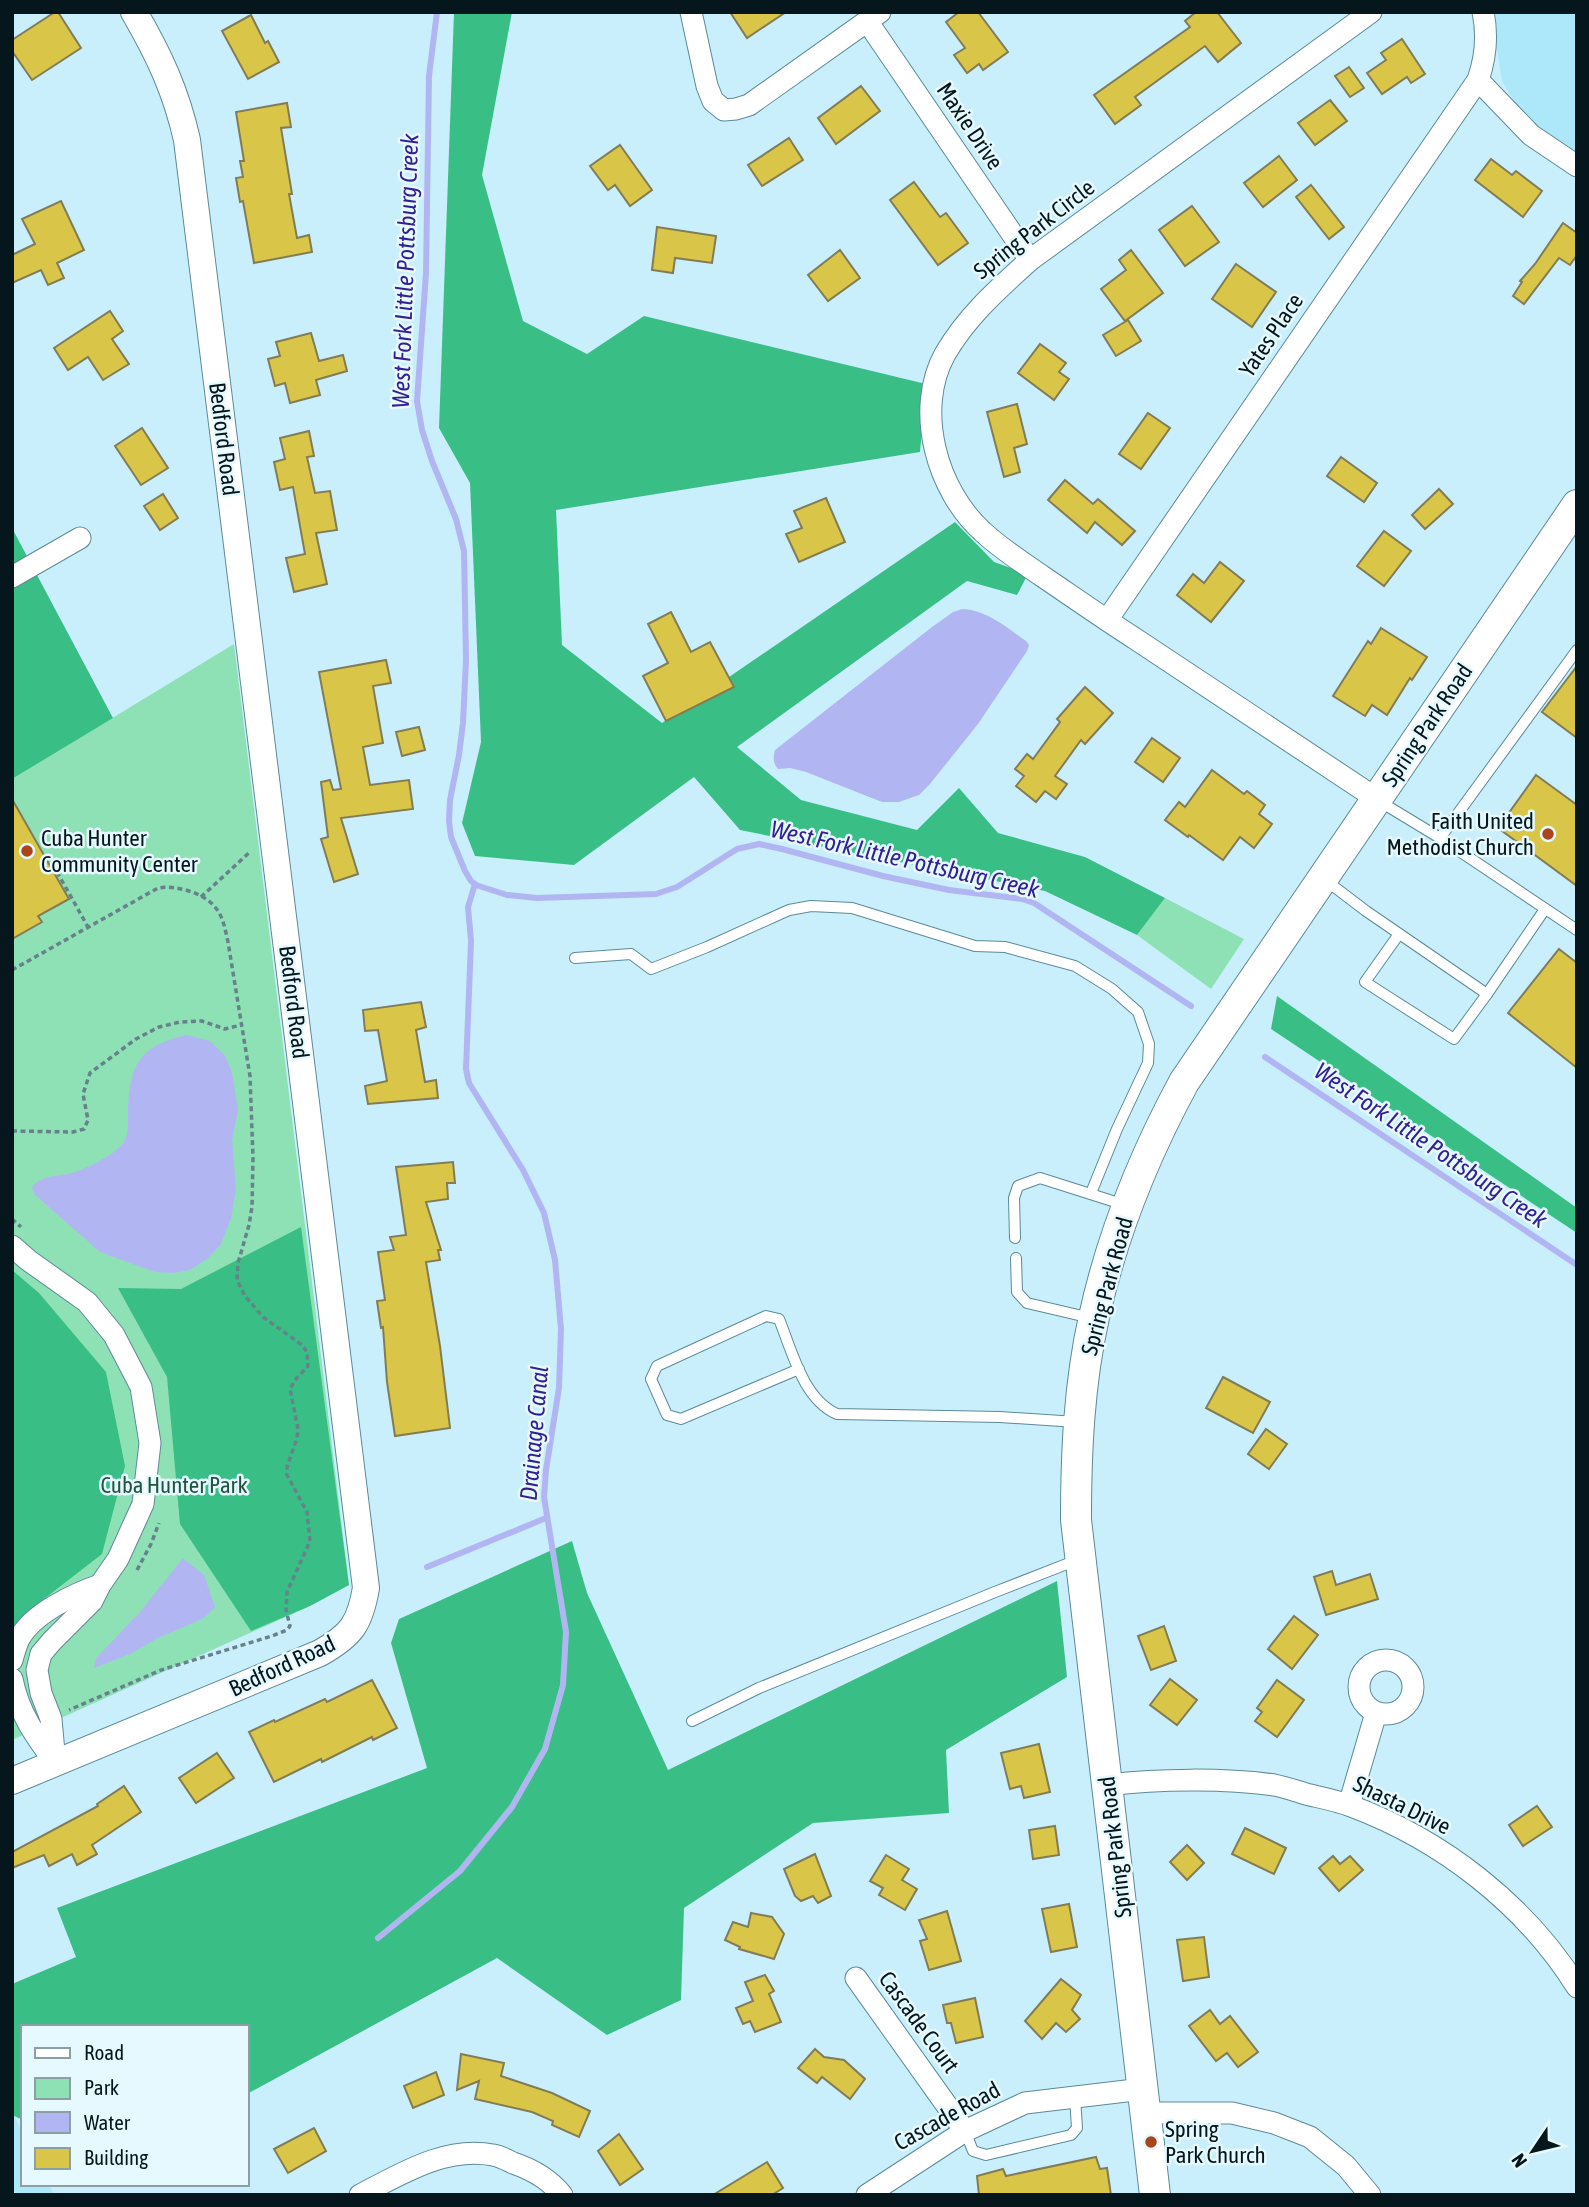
<svg xmlns="http://www.w3.org/2000/svg" width="1589" height="2207" viewBox="0 0 1589 2207" font-family="'Asap Condensed',sans-serif">
<rect width="100%" height="100%" fill="#c9effc"/>
<g fill="#ade7fa">
<polygon points="1491,12 1577,12 1577,156 1528,124 1502,81"/>
<polygon points="13,2114 23,2133 23,2184 49,2184 54,2195 12,2195"/>
</g>
<g fill="#8ee1b5">
<polygon points="234,644 349,1585 310,1606 12,1740 12,779"/>
<polygon points="1165,898 1244,939 1211,989 1137,935"/>
</g>
<g fill="#39bf85">
<polygon points="454,12 512,12 482,175 523,321 587,354 644,316 926,384 920,452 556,510 562,645 662,723 955,522 994,562 1028,574 1017,595 967,581 737,747 801,800 917,830 959,788 998,833 1085,857 1165,898 1137,935 1045,891 740,830 694,777 574,865 475,856 462,823 481,742 470,483 439,428"/>
<polygon points="12,528 113,718 12,779"/>
<polygon points="1277,996 1577,1208 1577,1233 1271,1029"/>
<polygon points="301,1227 349,1585 310,1606 251,1631 180,1524 167,1377 118,1288 181,1289"/>
<polygon points="12,1270 39,1293 106,1372 125,1466 102,1554 31,1609 12,1633"/>
<polygon points="572,1541 587,1593 668,1770 1057,1581 1067,1677 946,1750 949,1813 813,1823 684,1908 681,2000 607,2035 497,1958 247,2094 247,2027 23,2027 23,2120 12,2115 12,1984 76,1957 57,1908 427,1768 391,1643 399,1619"/>
</g>
<g fill="#b1b6f2">
<path d="M 962,609 C 987,610 1006,627 1026,641 L 1029,645 L 1027,651 L 978,724 L 930,784 L 919,795 L 899,802 L 882,802 L 806,772 L 790,768 L 778,769 C 773,763 773,758 775,750 L 932,627 L 953,612 Z"/>
<path d="M 186,1035 L 210,1041 L 226,1057 L 232,1073 L 238,1110 L 232,1140 L 236,1189 L 231,1218 L 221,1244 L 208,1258 L 190,1270 L 173,1273 L 155,1272 L 100,1252 L 35,1195 L 32,1187 C 41,1175 59,1176 72,1173 C 85,1169 115,1155 123,1143 C 129,1134 128,1123 128,1112 C 129,1065 139,1046 186,1035 Z"/>
<polygon points="183,1558 204,1575 215,1607 204,1618 158,1638 130,1654 94,1668 96,1658 140,1612"/>
</g>
<g fill="none" stroke-linecap="round" stroke-linejoin="round">
<g stroke="#b1b6f2" stroke-width="6">
<polyline points="437,12 429,76 426,273 417,401 422,430 432,461 456,519 464,551 466,660 463,723 459,755 450,800 449,821 451,837 465,871 471,881 476,885 507,895 537,898 656,894 677,887 737,849 759,844 782,849 883,876 949,890 1022,899 1034,903 1191,1006"/>
<polyline points="1265,1057 1577,1265"/>
<polyline points="427,1567 546,1518"/>
<polyline points="378,1938 460,1871 512,1807 545,1749 563,1685 566,1632 544,1497 546,1470 559,1388 561,1329 555,1260 544,1213 523,1170 469,1083 466,1069 471,941 468,907 475,884"/>
</g>
</g>
<g fill="#d9c649" stroke="#827c56" stroke-width="2">
<polygon points="55,12 58,12 81,48 32,80 12,51 12,40"/>
<polygon points="730,12 786,12 747,38"/>
<polygon points="959,12 978,12 1008,52 983,70 979,64 967,73 954,55 965,48 946,22"/>
<polygon points="1196,12 1217,12 1241,43 1218,62 1205,46 1135,97 1141,105 1115,124 1094,95 1190,27 1185,21"/>
<polygon points="251,15 265,43 268,41 279,62 248,79 222,31"/>
<polygon points="1402,39 1425,74 1411,83 1407,77 1382,94 1367,73 1386,60 1381,53"/>
<polygon points="1349,67 1364,88 1350,97 1335,76"/>
<polygon points="861,86 880,111 836,144 818,118"/>
<polygon points="1330,100 1347,121 1315,145 1298,123"/>
<polygon points="287,103 291,127 281,128 292,194 289,194 297,238 309,235 312,252 254,263 243,201 240,202 236,178 243,177 240,161 244,161 236,112"/>
<polygon points="789,138 803,160 762,186 748,165"/>
<polygon points="620,145 652,190 630,206 615,185 608,190 590,166"/>
<polygon points="1279,156 1297,180 1263,207 1244,183"/>
<polygon points="1491,159 1512,175 1516,171 1542,191 1523,217 1475,180"/>
<polygon points="914,182 940,217 946,213 968,243 938,265 890,200"/>
<polygon points="1311,185 1344,227 1329,239 1296,197"/>
<polygon points="61,201 84,250 57,263 64,278 48,285 41,270 12,283 12,255 35,244 22,219"/>
<polygon points="1192,206 1219,242 1185,266 1159,230"/>
<polygon points="1563,223 1577,233 1577,255 1570,265 1559,258 1524,304 1513,296 1522,282 1520,281 1535,264"/>
<polygon points="657,227 716,236 712,263 675,258 673,273 652,270"/>
<polygon points="840,250 860,278 828,301 808,275"/>
<polygon points="1131,250 1163,293 1125,321 1101,289 1126,270 1119,260"/>
<polygon points="1236,264 1276,292 1252,327 1212,299"/>
<polygon points="110,311 123,331 112,339 129,364 103,380 88,357 68,370 54,348"/>
<polygon points="1128,320 1141,341 1116,356 1103,335"/>
<polygon points="311,333 319,361 343,355 347,371 316,380 320,395 290,403 285,383 275,386 268,359 280,356 276,342"/>
<polygon points="1040,344 1066,363 1059,372 1069,379 1054,400 1018,373"/>
<polygon points="1017,404 1027,444 1014,448 1020,472 1004,477 987,412"/>
<polygon points="1148,413 1170,428 1141,469 1119,454"/>
<polygon points="142,428 168,468 141,485 115,446"/>
<polygon points="309,431 314,456 307,457 315,493 330,491 337,530 316,533 327,584 294,592 286,558 305,554 293,487 280,490 274,462 285,459 280,438"/>
<polygon points="1341,457 1377,483 1364,502 1327,476"/>
<polygon points="1065,480 1093,504 1098,499 1135,531 1122,545 1095,522 1087,533 1048,500"/>
<polygon points="1439,489 1453,504 1425,529 1412,515"/>
<polygon points="163,494 178,518 160,530 144,506"/>
<polygon points="826,498 845,542 799,562 786,534 802,528 794,511"/>
<polygon points="1384,531 1411,551 1384,586 1357,566"/>
<polygon points="1220,562 1244,581 1211,622 1177,595 1193,574 1204,583"/>
<polygon points="671,612 691,652 710,642 734,687 666,721 643,676 668,663 648,624"/>
<polygon points="1381,628 1427,657 1412,680 1410,678 1387,715 1372,705 1365,716 1333,696 1368,641 1371,644"/>
<polygon points="386,660 391,683 373,686 383,743 363,747 370,785 409,780 413,809 341,818 358,874 334,882 321,839 328,837 321,782 330,780 333,790 341,789 319,672"/>
<polygon points="1577,666 1577,738 1542,712"/>
<polygon points="1085,687 1113,713 1085,744 1081,740 1055,776 1067,784 1056,799 1045,791 1036,802 1016,786 1024,776 1015,769 1027,754 1033,759 1060,722 1057,719"/>
<polygon points="419,727 425,750 402,756 396,732"/>
<polygon points="1152,738 1180,758 1163,782 1135,762"/>
<polygon points="1212,770 1244,794 1247,791 1265,805 1259,814 1272,824 1254,848 1240,837 1223,860 1189,835 1188,837 1165,820 1179,802 1185,807"/>
<polygon points="1536,775 1577,805 1577,886 1498,828"/>
<polygon points="12,799 69,899 38,916 42,922 12,939"/>
<polygon points="1559,949 1577,963 1577,1068 1508,1013"/>
<polygon points="421,1002 426,1027 416,1030 425,1082 436,1080 438,1098 368,1104 365,1086 387,1081 378,1030 365,1031 363,1010"/>
<polygon points="453,1162 455,1183 447,1183 448,1199 426,1202 441,1250 438,1250 440,1260 426,1262 440,1346 450,1428 395,1436 387,1382 383,1327 381,1328 377,1301 385,1300 378,1252 394,1250 390,1237 406,1235 396,1167"/>
<polygon points="1223,1377 1270,1402 1253,1433 1206,1408"/>
<polygon points="1266,1429 1287,1444 1269,1469 1248,1454"/>
<polygon points="1332,1571 1336,1585 1370,1574 1378,1599 1326,1615 1314,1577"/>
<polygon points="1294,1616 1318,1635 1292,1669 1268,1649"/>
<polygon points="1164,1626 1176,1661 1151,1670 1138,1636"/>
<polygon points="1170,1679 1197,1700 1177,1725 1150,1705"/>
<polygon points="372,1680 397,1728 373,1740 372,1737 322,1762 321,1759 274,1782 249,1732 274,1720 275,1722 325,1699 327,1702"/>
<polygon points="1277,1680 1304,1700 1277,1737 1255,1721 1262,1712 1257,1708"/>
<polygon points="1039,1744 1050,1792 1024,1798 1021,1786 1010,1789 1001,1753"/>
<polygon points="217,1753 234,1778 196,1803 179,1778"/>
<polygon points="124,1786 141,1812 92,1845 97,1854 77,1865 72,1854 49,1866 44,1855 12,1868 12,1852 98,1806 97,1804"/>
<polygon points="1537,1806 1552,1827 1523,1846 1509,1825"/>
<polygon points="1055,1826 1059,1855 1033,1859 1029,1830"/>
<polygon points="1245,1828 1286,1848 1274,1874 1232,1854"/>
<polygon points="1187,1845 1204,1863 1187,1880 1170,1862"/>
<polygon points="815,1854 831,1896 818,1903 813,1896 801,1901 795,1896 784,1869"/>
<polygon points="886,1855 909,1869 902,1880 917,1889 905,1910 879,1895 883,1888 870,1881"/>
<polygon points="1333,1856 1340,1864 1350,1856 1363,1870 1339,1891 1319,1868"/>
<polygon points="1069,1904 1077,1947 1051,1952 1042,1909"/>
<polygon points="947,1911 961,1961 929,1970 920,1941 927,1939 919,1920"/>
<polygon points="751,1913 772,1917 784,1934 774,1959 739,1949 740,1947 725,1940 733,1922 748,1927"/>
<polygon points="1204,1937 1209,1977 1183,1981 1177,1940"/>
<polygon points="765,1975 774,1991 769,1994 781,2022 755,2032 750,2021 743,2024 736,2008 753,2001 745,1982"/>
<polygon points="1061,1979 1081,1995 1072,2010 1080,2019 1066,2032 1056,2023 1042,2039 1025,2021"/>
<polygon points="975,1998 983,2037 956,2043 951,2023 947,2023 943,2005"/>
<polygon points="1210,2010 1220,2024 1230,2016 1258,2052 1238,2067 1227,2053 1216,2061 1189,2026"/>
<polygon points="815,2049 824,2057 844,2060 865,2079 850,2099 822,2077 817,2083 798,2068"/>
<polygon points="461,2054 504,2063 501,2076 552,2093 590,2111 579,2137 552,2125 553,2121 532,2112 475,2099 479,2081 457,2090"/>
<polygon points="436,2072 444,2095 413,2108 404,2086"/>
<polygon points="314,2128 326,2151 288,2173 274,2149"/>
<polygon points="619,2134 643,2169 620,2185 598,2151"/>
<polygon points="1096,2157 1100,2169 1107,2168 1111,2195 979,2195 977,2176 1003,2169 1006,2176"/>
<polygon points="767,2162 783,2188 772,2195 713,2195"/>
</g>
<g fill="none" stroke-linecap="round" stroke-linejoin="round">
<g stroke="#5c8a98" stroke-width="12">
<g id="service">
<polyline points="1379,801 1440,838 1577,930"/>
<polyline points="1440,838 1577,650"/>
<polyline points="1324,879 1366,911 1487,994 1545,909"/>
<polyline points="1399,934 1365,982 1454,1039 1487,994"/>
<polyline points="575,958 631,954 651,969 707,947 789,910 811,906 852,908 975,946 1005,947 1075,966 1112,989 1138,1012 1149,1044 1148,1063 1117,1129 1091,1193"/>
<polyline points="1015,1238 1014,1198 1018,1186 1040,1178 1125,1205"/>
<polyline points="1016,1258 1017,1292 1027,1303 1091,1318"/>
<path d="M 799,1369 L 681,1419 L 667,1415 L 651,1379 L 657,1366 L 766,1316 L 779,1319 C 792,1351 803,1399 837,1414 L 1000,1417 L 1077,1422"/>
<polyline points="692,1721 759,1688 995,1592 1077,1560"/>
<polyline points="965,2131 973,2151 986,2155 1071,2135 1077,2128 1075,2097"/>
</g>
</g>
<g stroke="#5c8a98" stroke-width="23">
<g id="minor">
<polyline points="691,12 707,86 713,101 724,110 736,109 749,105 880,12"/>
<path d="M 1371,12 L 1030,260 C 998,289 967,316 945,354 C 914,410 937,491 983,532 C 1001,549 1022,562 1042,576 C 1073,597 1103,618 1134,638 C 1215,692 1296,746 1377,799"/>
<polyline points="867,21 1030,260"/>
<polyline points="1478,80 1531,135 1577,166"/>
<polyline points="12,577 80,538"/>
<path d="M 1107,620 L 1478,80 C 1486,57 1488,36 1483,12"/>
<polyline points="12,1246 28,1260 87,1302 114,1335 141,1387 150,1443 143,1504 118,1559 100,1585 92,1601 52,1641 41,1654 37,1670 41,1693 51,1719 55,1763"/>
<circle cx="1386" cy="1687" r="27"/>
<path d="M 12,1660 C 14,1653 16,1645 19,1639 C 33,1613 74,1594 100,1585"/>
<path d="M 12,1679 C 19,1713 34,1734 54,1761"/>
<path d="M 1108,1785 C 1158,1779 1224,1778 1274,1785 C 1286,1787 1298,1792 1310,1795 C 1323,1798 1338,1801 1351,1806 C 1442,1840 1525,1904 1577,1987"/>
<polyline points="1349,1805 1376,1713"/>
<polyline points="856,1978 965,2131"/>
<polyline points="1146,2113 1232,2113 1274,2123 1310,2137 1346,2166 1370,2195"/>
<path d="M 360,2195 C 401,2174 445,2146 493,2155 C 500,2156 507,2160 513,2163 C 531,2169 550,2180 562,2195"/>
<polyline points="867,2195 965,2131 1025,2103 1143,2089"/>
</g>
</g>
<g stroke="#5c8a98" stroke-width="28">
<path id="tertiary" d="M 12,1781 L 320,1653 C 352,1635 360,1623 366,1588 L 187,140 C 176,91 159,55 134,12"/>
</g>
<g stroke="#5c8a98" stroke-width="32">
<path id="secondary" d="M 1155,2195 L 1076,1520 C 1076,1452 1079,1384 1094,1317 C 1112,1235 1144,1156 1184,1082 L 1577,505"/>
</g>
<g stroke="#66828b" stroke-width="3.5" stroke-dasharray="5 3.5" stroke-linecap="butt">
<polyline points="57,872 88,927"/>
<polyline points="201,897 251,851"/>
<path d="M 12,970 L 158,888 C 175,885 202,892 214,906 C 223,915 225,929 228,942 L 250,1076 L 253,1158 L 252,1207 L 249,1225 L 238,1263 L 237,1280 L 245,1296 L 263,1317 L 302,1345 L 307,1352 L 308,1366 L 295,1380 L 290,1389 L 298,1429 L 297,1438 L 287,1467 L 287,1475 L 307,1512 L 310,1541 L 287,1592 L 286,1610 L 290,1626 L 287,1630 L 272,1636 L 161,1670 L 69,1710"/>
<polyline points="12,1131 73,1132 84,1129 88,1120 83,1094 90,1073 136,1039 159,1027 180,1022 202,1021 225,1029 241,1025"/>
<polyline points="12,1219 21,1227"/>
<polyline points="137,1570 151,1544 159,1523"/>
</g>
<use href="#service" stroke="#fff" stroke-width="10"/>
<use href="#minor" stroke="#fff" stroke-width="21"/>
<use href="#tertiary" stroke="#fff" stroke-width="26"/>
<use href="#secondary" stroke="#fff" stroke-width="30"/>
</g>
<g fill="#aa441b" stroke="#e6f9ff" stroke-width="2.5">
<circle cx="1548" cy="834" r="7"/>
<circle cx="27" cy="851" r="7"/>
<circle cx="1151" cy="2142" r="7"/>
</g>
<g text-anchor="middle" dominant-baseline="central" stroke-width="5" stroke-linejoin="round" paint-order="stroke">
<g font-size="23" fill="#05171c" stroke="#e6f9ff">
<text transform="translate(970 126) rotate(56)">Maxie Drive</text>
<text transform="translate(1034 229) rotate(-38)">Spring Park Circle</text>
<text transform="translate(1271 335) rotate(-56)">Yates Place</text>
<text transform="translate(224 439) rotate(83)">Bedford Road</text>
<text transform="translate(1427 725) rotate(-56)">Spring Park Road</text>
<text transform="translate(294 1002) rotate(83)">Bedford Road</text>
<text transform="translate(1107 1286) rotate(-75)">Spring Park Road</text>
<text transform="translate(282 1666) rotate(-25)">Bedford Road</text>
<text transform="translate(1402 1805) rotate(26)">Shasta Drive</text>
<text transform="translate(1115 1847) rotate(-97)">Spring Park Road</text>
<text transform="translate(919 2022) rotate(54)">Cascade Court</text>
<text transform="translate(947 2116) rotate(-29)">Cascade Road</text>
</g>
<g font-size="23" fill="#05171c" stroke="#e6f9ff" text-anchor="start">
<text x="1534" y="821" text-anchor="end">Faith United<tspan x="1534" dy="26">Methodist Church</tspan></text>
<text x="41" y="838">Cuba Hunter<tspan x="41" dy="26">Community Center</tspan></text>
<text x="1165" y="2129">Spring<tspan x="1165" dy="26">Park Church</tspan></text>
</g>
<g font-size="23" fill="#22553c" stroke="#e6f9ff">
<text x="174" y="1485">Cuba Hunter Park</text>
</g>
<g font-size="24" font-style="italic" fill="#332092" stroke="#e6f9ff">
<text transform="translate(405 271) rotate(-88)">West Fork Little Pottsburg Creek</text>
<text transform="translate(905 859) rotate(13)">West Fork Little Pottsburg Creek</text>
<text transform="translate(1431 1145) rotate(34)">West Fork Little Pottsburg Creek</text>
<text transform="translate(534 1433) rotate(-85)">Drainage Canal</text>
</g>
</g>
<rect width="1589" height="2207" fill="none" stroke="#05171c" stroke-width="28"/>
<rect x="21" y="2025" width="228" height="161" fill="#e6f9ff" stroke="#8c9fa4" stroke-width="2"/>
<rect x="35" y="2048" width="35" height="10" fill="#ffffff" stroke="#8c9fa4" stroke-width="2"/>
<text x="84" y="2060" font-size="21" fill="#05171c">Road</text>
<rect x="35" y="2078" width="35" height="21" fill="#8ee1b5" stroke="#8c9fa4" stroke-width="2"/>
<text x="84" y="2095" font-size="21" fill="#05171c">Park</text>
<rect x="35" y="2112" width="35" height="21" fill="#b1b6f2" stroke="#8c9fa4" stroke-width="2"/>
<text x="84" y="2130" font-size="21" fill="#05171c">Water</text>
<rect x="35" y="2148" width="35" height="21" fill="#d9c649" stroke="#8c9fa4" stroke-width="2"/>
<text x="84" y="2165" font-size="21" fill="#05171c">Building</text>
<g transform="translate(1533 2151) rotate(235)" stroke="#e6f9ff" stroke-width="5" paint-order="stroke">
<path d="M0-5L12 26L0 18L-12 26Z" fill="#05171c"/>
<text y="-10" font-size="19" font-weight="bold" text-anchor="middle" fill="#05171c">N</text>
</g>
</svg>
